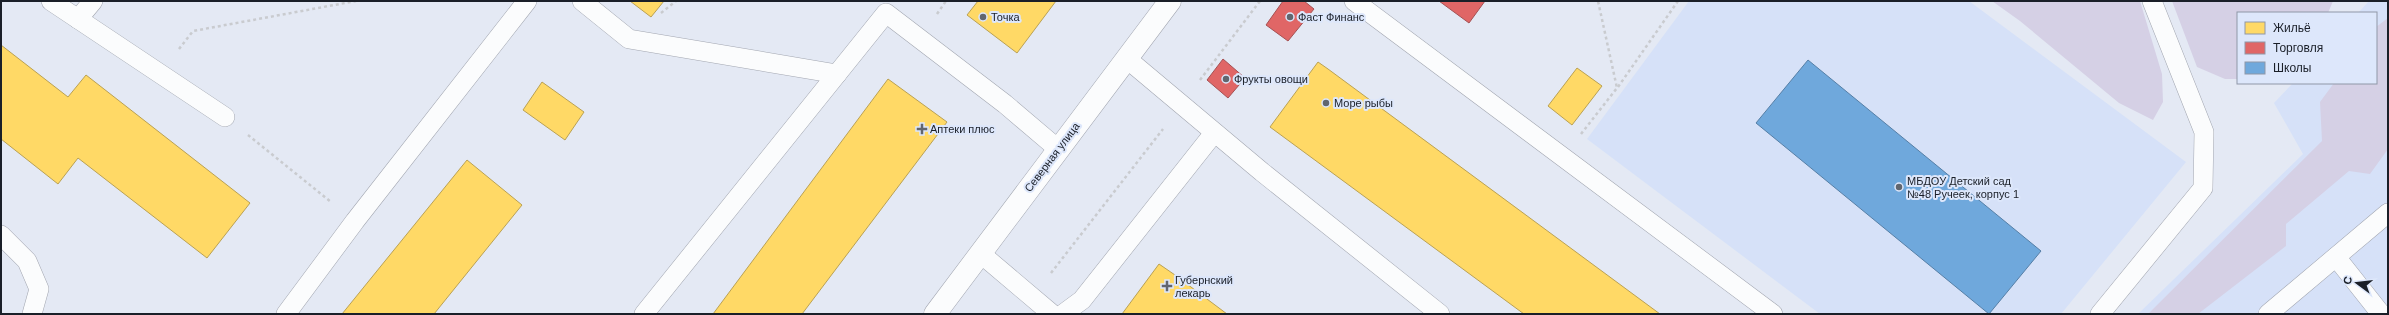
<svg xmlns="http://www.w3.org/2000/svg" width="2389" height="315" viewBox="0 0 2389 315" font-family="Arial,sans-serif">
<rect width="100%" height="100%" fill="#e4e9f4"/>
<g fill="#d6e1f8">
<polygon points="1689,1 1969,1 2186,162 2061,314 1820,314 1587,139"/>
<polygon points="2369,1 2388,1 2388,314 2138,314 2303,154 2274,103 2293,83 2376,83 2376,13 2358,13"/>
</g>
<g fill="#d5d0e5">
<polygon points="1992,1 2140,1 2162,74 2163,102 2153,120 2119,103 2020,21"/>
<polygon points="2172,1 2333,1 2328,13 2238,13 2238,79 2225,79 2197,67"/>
<polygon points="2388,18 2388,149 2370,174 2349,171 2286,224 2286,246 2198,314 2148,314 2322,141 2320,102 2334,83 2376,83 2376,27"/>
</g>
<g fill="#ffd966" stroke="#baa153">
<polygon points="630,1 664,1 651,17"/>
<polygon points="978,1 1056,1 1017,53 967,15"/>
<polygon points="1,45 68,97 86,75 250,203 207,258 78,158 58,184 1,139"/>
<polygon points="1318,62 1328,69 1660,314 1524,314 1270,127"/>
<polygon points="1577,68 1602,86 1572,125 1548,106"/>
<polygon points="888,79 947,122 802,314 713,314"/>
<polygon points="542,82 584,112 565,140 523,110"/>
<polygon points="467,160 522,205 434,314 342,314"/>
<polygon points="1159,264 1175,275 1227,314 1122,314"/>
</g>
<g fill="#e06666" stroke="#a55153">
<polygon points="1283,1 1304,1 1314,9 1288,41 1266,25"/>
<polygon points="1439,1 1485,1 1469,23"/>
<polygon points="1223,59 1245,78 1228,98 1207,80"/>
</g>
<polygon fill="#6fa8dc" stroke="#567fa6" points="1808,60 2041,251 1989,314 1756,123"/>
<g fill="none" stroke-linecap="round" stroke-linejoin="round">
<g stroke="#a2a6b0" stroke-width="20">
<g id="service">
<polyline points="51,1 78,19 93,1"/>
<polyline points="582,1 629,39 837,74"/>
<polyline points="1354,1 1773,314"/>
<polyline points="78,19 225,117"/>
<polyline points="1126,58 1262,172 1440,314"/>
<polyline points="1,235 27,261 39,289 32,314"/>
<polyline points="980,253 1052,314"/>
<polyline points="2336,257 2381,314"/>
<polyline points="286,314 355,221 527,1"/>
<polyline points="644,314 886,13 1005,104 1058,149"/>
<polyline points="1063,314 1082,300 1214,133"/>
<polyline points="2100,314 2203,188 2204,132 2152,1"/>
<polyline points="2268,314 2388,213"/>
</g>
</g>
<g stroke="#a2a6b0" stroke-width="23">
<polyline id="secondary" points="935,314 1170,1"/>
</g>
<g stroke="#c9cbcf" stroke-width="2.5" stroke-dasharray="3 3" stroke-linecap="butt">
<polyline points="661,13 676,1"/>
<polyline points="937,14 946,1"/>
<polyline points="179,49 193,31 356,1"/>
<polyline points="1200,80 1260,1"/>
<polyline points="1618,87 1678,1"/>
<polyline points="1581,134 1617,88 1598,1"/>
<polyline points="248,135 331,202"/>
<polyline points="1051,273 1163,129"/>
</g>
<use href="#service" stroke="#fbfcfd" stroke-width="19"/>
<use href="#secondary" stroke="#fbfcfd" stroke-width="22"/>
</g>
<g fill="#61666f" stroke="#dde7fb" stroke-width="1.5">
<circle cx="983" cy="17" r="4"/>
<circle cx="1290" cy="17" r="4"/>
<circle cx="1226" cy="79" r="4"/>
<circle cx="1326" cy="103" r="4"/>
<path d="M920 123h4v4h4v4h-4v4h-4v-4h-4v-4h4z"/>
<circle cx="1899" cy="187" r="4"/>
<path d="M1165 280h4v4h4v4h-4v4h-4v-4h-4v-4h4z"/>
</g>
<g text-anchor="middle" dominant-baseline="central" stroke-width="4" stroke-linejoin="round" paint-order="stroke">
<g font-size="11" fill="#1a1f28" stroke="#dde7fb" text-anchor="start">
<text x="991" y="17">Точка</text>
<text x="1298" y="17">Фаст Финанс</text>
<text x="1234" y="79">Фрукты овощи</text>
<text x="1334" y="103">Море рыбы</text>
<text x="930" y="129">Аптеки плюс</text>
<text x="1907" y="181">МБДОУ Детский сад<tspan x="1907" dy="13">№48 Ручеек, корпус 1</tspan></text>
<text x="1175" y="280">Губернский<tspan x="1175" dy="13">лекарь</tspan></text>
</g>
<g font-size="11" fill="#1a1f28" stroke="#dde7fb">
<text transform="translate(1052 157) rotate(-53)">Северная улица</text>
</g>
</g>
<rect width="2389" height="315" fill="none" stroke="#1a1f28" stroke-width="4"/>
<rect x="2237" y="12" width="140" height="72" fill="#dde7fb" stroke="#8f97a7"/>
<rect x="2245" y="22" width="20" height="12" fill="#ffd966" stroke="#8f97a7"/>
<text x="2273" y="32" font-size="12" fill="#1a1f28">Жильё</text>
<rect x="2245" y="42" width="20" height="12" fill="#e06666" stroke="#8f97a7"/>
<text x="2273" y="52" font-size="12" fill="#1a1f28">Торговля</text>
<rect x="2245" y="62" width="20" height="12" fill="#6fa8dc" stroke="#8f97a7"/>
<text x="2273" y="72" font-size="12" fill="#1a1f28">Школы</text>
<g transform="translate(2357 283) rotate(285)" stroke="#dde7fb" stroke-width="3" paint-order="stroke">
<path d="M0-3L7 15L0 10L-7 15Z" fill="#1a1f28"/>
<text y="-6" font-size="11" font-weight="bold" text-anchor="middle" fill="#1a1f28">С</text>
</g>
</svg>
